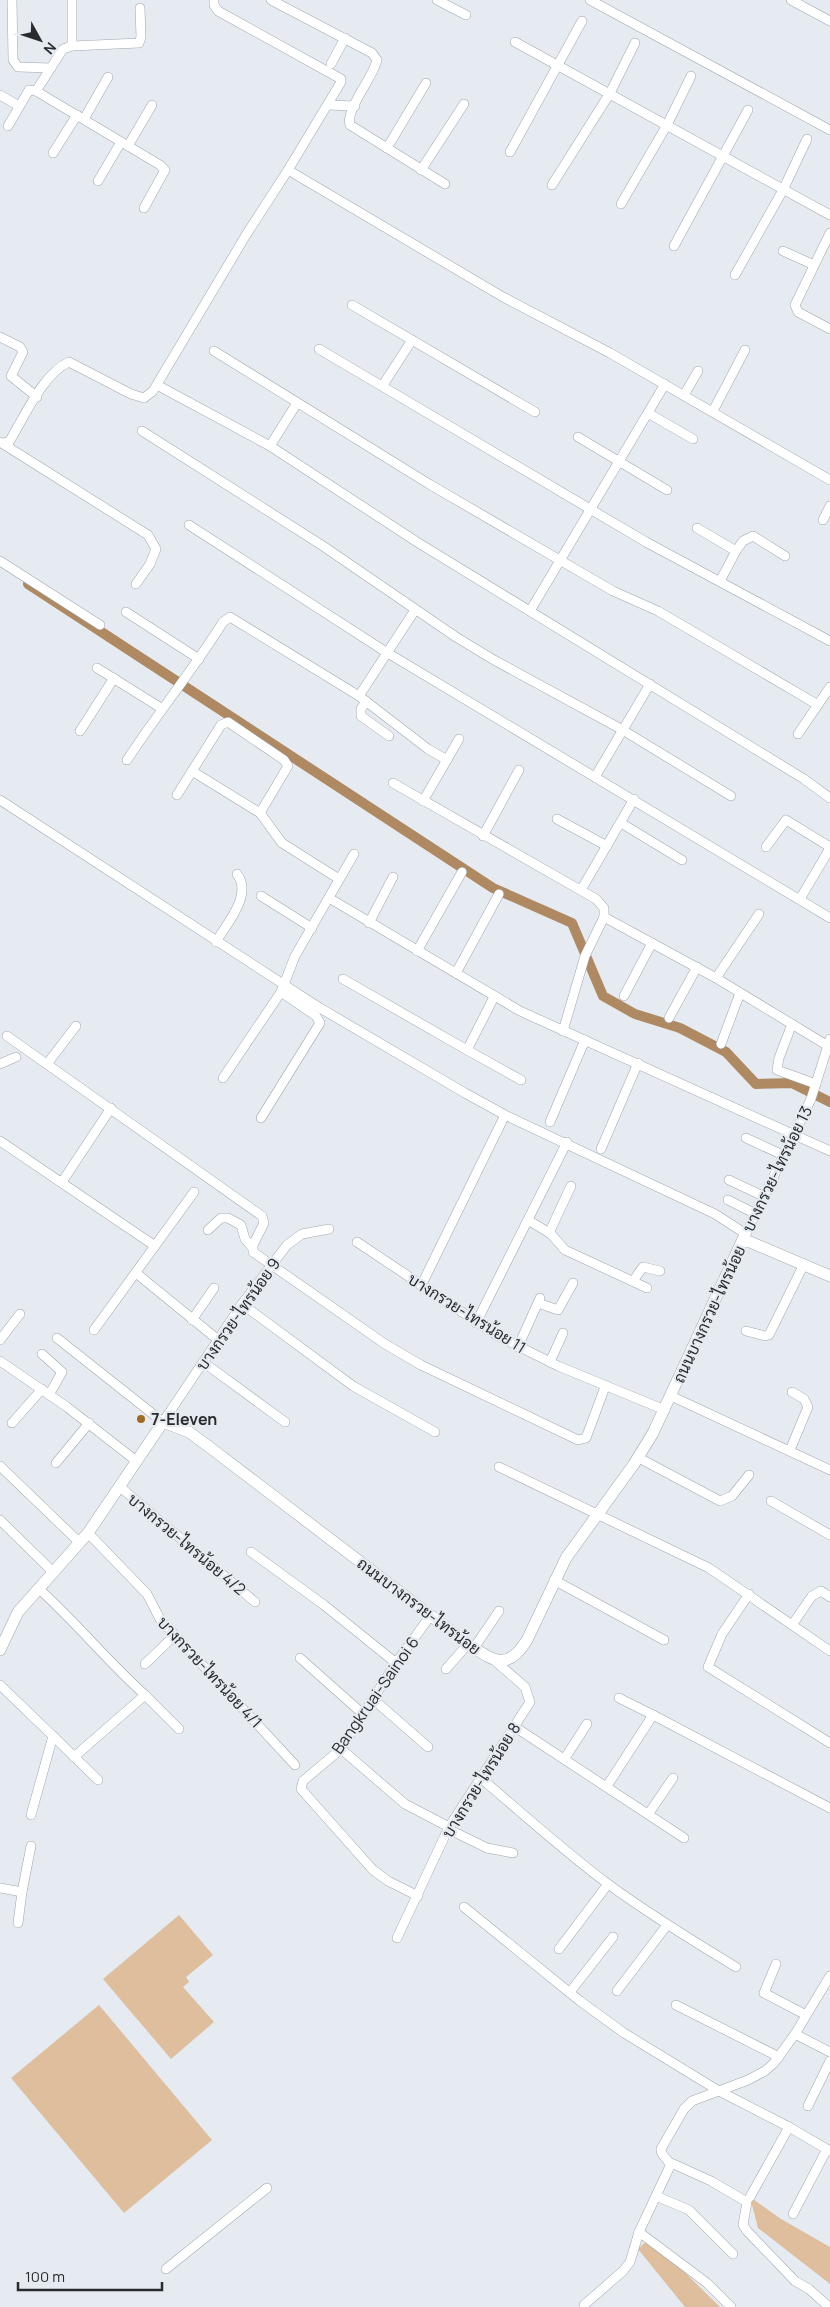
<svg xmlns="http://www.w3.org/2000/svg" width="830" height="2307" viewBox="0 0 830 2307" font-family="Manrope,Sarabun,sans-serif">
<rect width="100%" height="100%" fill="#e5ebf1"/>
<g fill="#debe9d">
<polygon points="179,1915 213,1955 186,1977 189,1982 183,1987 214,2022 171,2059 103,1979"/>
<polygon points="99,2005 212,2140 124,2213 11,2078"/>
<polygon points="750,2197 781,2219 830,2247 830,2284 758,2228"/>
<polygon points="650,2238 720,2307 685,2307 638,2249"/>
</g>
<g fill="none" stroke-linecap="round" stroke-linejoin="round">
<polyline stroke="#af8961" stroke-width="10" points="28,584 493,888 572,923 603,996 635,1014 680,1028 726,1052 756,1084 792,1083 830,1102"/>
<g stroke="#a0a6ac" stroke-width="10">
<g id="street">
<polyline points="12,0 13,60 18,67 51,68"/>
<polyline points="72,0 72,46"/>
<path d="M 271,0 L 372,53 L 377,60 C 373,78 345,110 350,125 L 445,184"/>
<polyline points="437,0 466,15"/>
<polyline points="590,0 830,130"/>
<polyline points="791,0 830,21"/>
<polyline points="515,42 830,215"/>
<polyline points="331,64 345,38"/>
<polyline points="36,91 63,49 72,46 139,43 141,37 140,8"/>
<polyline points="0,95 19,106"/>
<polyline points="328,105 355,106"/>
<polyline points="84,119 108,77"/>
<polyline points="8,126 29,90 36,91 160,165 165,170 144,208"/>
<polyline points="128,146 152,105"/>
<polyline points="387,148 426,83"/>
<polyline points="510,152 582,21"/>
<polyline points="53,153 77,115"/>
<polyline points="288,170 503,297 610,353 830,480"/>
<polyline points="421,170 464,104"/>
<polyline points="98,181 121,142"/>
<polyline points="552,185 610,93 635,43"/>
<polyline points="621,204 667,125 691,76"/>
<polyline points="830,233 795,305 798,312 830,329"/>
<polyline points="674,246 748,110"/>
<polyline points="783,251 814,265"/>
<polyline points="735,275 783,190 807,139"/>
<polyline points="352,305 535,412"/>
<polyline points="0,337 20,347 23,352 11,376 37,397"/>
<polyline points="319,349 646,542 830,641"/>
<polyline points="214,351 429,484 613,591 658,611 818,705"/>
<polyline points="157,385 270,446 417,542 804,779 830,798"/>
<polyline points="383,385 412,340"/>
<polyline points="684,395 698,371"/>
<polyline points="713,411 745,350"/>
<polyline points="648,413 693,439"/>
<polyline points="142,431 323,546 456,637 494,660 621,729 731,796"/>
<polyline points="578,437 667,490"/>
<polyline points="0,442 148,535 156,549 150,564 136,584"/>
<path d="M 4,443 L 9,442 C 24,418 43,373 69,362 L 131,394 L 144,398 L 153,391 L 246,235 L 288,170 L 341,82 L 341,79 L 218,11 L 214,5 L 214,0"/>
<polyline points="270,446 297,403"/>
<polyline points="823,520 830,506"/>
<polyline points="189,525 386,652 830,918"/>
<polyline points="697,528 736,551 720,581"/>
<polyline points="736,551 743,541 753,536 785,556"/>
<polyline points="0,561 100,625"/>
<polyline points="530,611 665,384"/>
<polyline points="126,612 199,659"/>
<polyline points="97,668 161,708"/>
<polyline points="359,696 415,610"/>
<polyline points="366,701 361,709 361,716 389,736"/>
<polyline points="80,731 114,678"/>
<polyline points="798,734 830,687"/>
<path d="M 127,760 C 158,713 193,670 223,622 L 230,617 L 359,696 L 428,749 L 447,760"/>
<polyline points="192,771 260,813 282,843 339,879"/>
<polyline points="595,777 650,684"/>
<polyline points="393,783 596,899 604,908 604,917"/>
<polyline points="177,795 221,725 228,722 284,760 288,766 260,813"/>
<polyline points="0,800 320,1008 465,1093 505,1115 715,1214 746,1234"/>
<polyline points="423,801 459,739"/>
<polyline points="557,819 607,846"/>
<polyline points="621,823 682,860"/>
<polyline points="483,836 519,770"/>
<polyline points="766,847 786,820 830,847"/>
<polyline points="581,890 634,799"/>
<polyline points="261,896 312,928"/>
<polyline points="329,898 520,1011 830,1151"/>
<polyline points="800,899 830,848"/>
<polyline points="369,923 393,877"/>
<path d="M 216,942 C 227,923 253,895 237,874"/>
<polyline points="417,951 462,872"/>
<polyline points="456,973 499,894"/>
<polyline points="716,978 759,914"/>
<polyline points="343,979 467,1050 494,997"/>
<polyline points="624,996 652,943"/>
<polyline points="669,1018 697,967"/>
<polyline points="792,1024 779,1058 777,1070 816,1084"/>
<polyline points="563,1031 585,956 604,917 716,978 828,1046"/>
<polyline points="7,1036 262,1216 264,1223 253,1245 253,1252 385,1344 421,1365 578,1440 586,1438 605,1387"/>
<polyline points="721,1044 740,993"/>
<polyline points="467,1050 521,1080"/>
<polyline points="0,1064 16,1057"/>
<polyline points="47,1064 76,1026"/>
<polyline points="223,1078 281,992 295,956 354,854"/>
<polyline points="261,1118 320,1023 316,1016 281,992"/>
<polyline points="550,1122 585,1040"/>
<polyline points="746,1138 785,1156"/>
<polyline points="0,1141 155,1246"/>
<polyline points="601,1149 638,1063"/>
<polyline points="729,1180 765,1197"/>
<polyline points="62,1182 111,1108"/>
<polyline points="728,1200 756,1214"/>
<polyline points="528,1220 551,1234 565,1250 647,1288"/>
<polyline points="208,1230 221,1218 228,1218 241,1225 245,1239 252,1247"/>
<polyline points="549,1233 571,1186"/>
<polyline points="744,1238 811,1099 830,1039"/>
<polyline points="357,1242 498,1336 558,1366 665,1410"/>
<polyline points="136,1273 217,1339"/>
<polyline points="633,1281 643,1267 660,1271"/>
<polyline points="421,1286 505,1115"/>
<polyline points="538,1303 558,1310 573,1283"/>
<polyline points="242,1304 353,1386 435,1432"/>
<polyline points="192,1320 214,1288"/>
<polyline points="476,1323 567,1142"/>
<polyline points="94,1330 194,1192"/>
<polyline points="746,1331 765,1336 769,1335 804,1264"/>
<polyline points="57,1338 163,1422 242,1304 287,1245 302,1234 329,1229"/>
<polyline points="0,1340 20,1314"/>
<polyline points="518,1347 540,1298"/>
<polyline points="42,1354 62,1372 49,1395"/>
<polyline points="0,1361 67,1407 135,1460"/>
<polyline points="203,1362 285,1422"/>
<polyline points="550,1362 563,1333"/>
<polyline points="671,1396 830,1470"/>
<polyline points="12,1423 42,1389"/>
<polyline points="790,1450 808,1407 804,1399 792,1392"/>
<polyline points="639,1458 720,1501 732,1496 749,1475"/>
<polyline points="56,1463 89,1423"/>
<polyline points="0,1466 80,1543"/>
<polyline points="499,1467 709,1568 830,1651"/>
<polyline points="119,1486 255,1602"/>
<polyline points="771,1501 830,1535"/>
<polyline points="0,1520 53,1572"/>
<polyline points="88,1533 147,1594 160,1619 295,1765"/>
<polyline points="251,1552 324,1605 396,1663"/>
<polyline points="554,1580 664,1640"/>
<path d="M 38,1588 C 76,1622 107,1661 145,1695 L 74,1757"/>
<polyline points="749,1594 722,1634 708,1667 830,1743"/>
<polyline points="792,1625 812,1596 821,1591 830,1597"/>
<polyline points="474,1648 499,1611"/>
<polyline points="300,1658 363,1714"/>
<polyline points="145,1664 175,1635"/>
<polyline points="446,1669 468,1644"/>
<polyline points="0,1685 53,1736 31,1815"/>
<polyline points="145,1695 179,1729"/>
<polyline points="619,1698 653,1715"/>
<polyline points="373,1699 428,1747"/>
<polyline points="515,1727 684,1838"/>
<polyline points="53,1736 98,1780"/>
<polyline points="341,1749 405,1804 449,1827"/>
<polyline points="565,1758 587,1724"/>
<path d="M 482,1779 C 523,1814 564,1851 608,1884 C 649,1914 693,1941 736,1967"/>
<polyline points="607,1786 653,1715 830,1808"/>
<polyline points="649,1813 673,1778"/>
<polyline points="448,1829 487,1848 513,1853"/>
<polyline points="0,1888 22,1892 31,1846"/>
<polyline points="418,1896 388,1881 373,1870 301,1789 303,1781 341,1749 396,1663 431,1615"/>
<polyline points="464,1907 580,2001 624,2033 719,2091 789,2127 830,2151"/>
<polyline points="18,1923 22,1892"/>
<polyline points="397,1938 449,1827 530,1702 525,1687 494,1660"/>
<polyline points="559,1949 608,1884"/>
<polyline points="776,1964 764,1993 806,2015"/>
<polyline points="617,1991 667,1925"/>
<polyline points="570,1992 613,1937"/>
<polyline points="676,2005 779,2057"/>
<polyline points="795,2034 830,2052"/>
<polyline points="808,2106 830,2061"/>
<polyline points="669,2162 711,2181 747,2202 743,2225 747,2231 795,2281 809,2289 829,2307"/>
<polyline points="656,2196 689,2210 733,2254"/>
<polyline points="750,2197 789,2127"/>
<polyline points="793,2214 827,2149"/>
<polyline points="639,2232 707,2283 731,2307"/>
<polyline points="166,2269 267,2188"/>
<path d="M 584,2305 L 623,2271 L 630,2262 L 639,2232 L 670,2166 C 669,2158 660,2156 661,2149 L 684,2109 L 692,2101 L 748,2080 L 765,2071 L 774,2063 L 795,2034 L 830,1976"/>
</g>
</g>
<g stroke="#a0a6ac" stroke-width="12">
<path id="secondary" d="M 0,1650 L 18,1612 L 88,1533 L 163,1422 L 189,1432 L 208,1446 L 468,1644 C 494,1661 507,1672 527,1640 L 566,1558 L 634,1464 L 653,1433 L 743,1239 L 830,1276"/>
</g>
<use href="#street" stroke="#fff" stroke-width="9"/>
<use href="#secondary" stroke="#fff" stroke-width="11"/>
</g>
<circle fill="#a06924" stroke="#e5ebf1" stroke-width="2" cx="141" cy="1419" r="5"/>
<g text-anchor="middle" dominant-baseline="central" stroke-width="4.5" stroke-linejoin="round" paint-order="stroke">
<g font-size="16" fill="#292b2e" stroke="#e5ebf1">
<text transform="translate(777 1169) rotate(-64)">บางกรวย-ไทรน้อย 13</text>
<text transform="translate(467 1313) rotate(32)">บางกรวย-ไทรน้อย 11</text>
<text transform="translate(238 1314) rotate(-55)">บางกรวย-ไทรน้อย 9</text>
<text transform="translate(709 1314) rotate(-65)">ถนนบางกรวย-ไทรน้อย</text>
<text transform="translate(187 1544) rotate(40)">บางกรวย-ไทรน้อย 4/2</text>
<text transform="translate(419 1606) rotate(37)">ถนนบางกรวย-ไทรน้อย</text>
<text transform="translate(210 1672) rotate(47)">บางกรวย-ไทรน้อย 4/1</text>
<text transform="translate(375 1695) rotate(-55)">Bangkruai-Sainoi 6</text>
<text transform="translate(481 1780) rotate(-58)">บางกรวย-ไทรน้อย 8</text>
</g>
<g font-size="16" font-weight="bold" fill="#292b2e" stroke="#e5ebf1" text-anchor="start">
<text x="151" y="1419">7-Eleven</text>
</g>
</g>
<g transform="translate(40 40) rotate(130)" stroke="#e5ebf1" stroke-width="4" paint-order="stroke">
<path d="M0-4L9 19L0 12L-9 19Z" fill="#292b2e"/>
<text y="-8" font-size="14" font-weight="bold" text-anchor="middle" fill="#292b2e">N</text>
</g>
<path d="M18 2282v8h144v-8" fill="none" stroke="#292b2e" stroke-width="2.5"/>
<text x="25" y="2282" font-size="15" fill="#292b2e" stroke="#e5ebf1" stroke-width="4" paint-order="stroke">100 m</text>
</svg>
